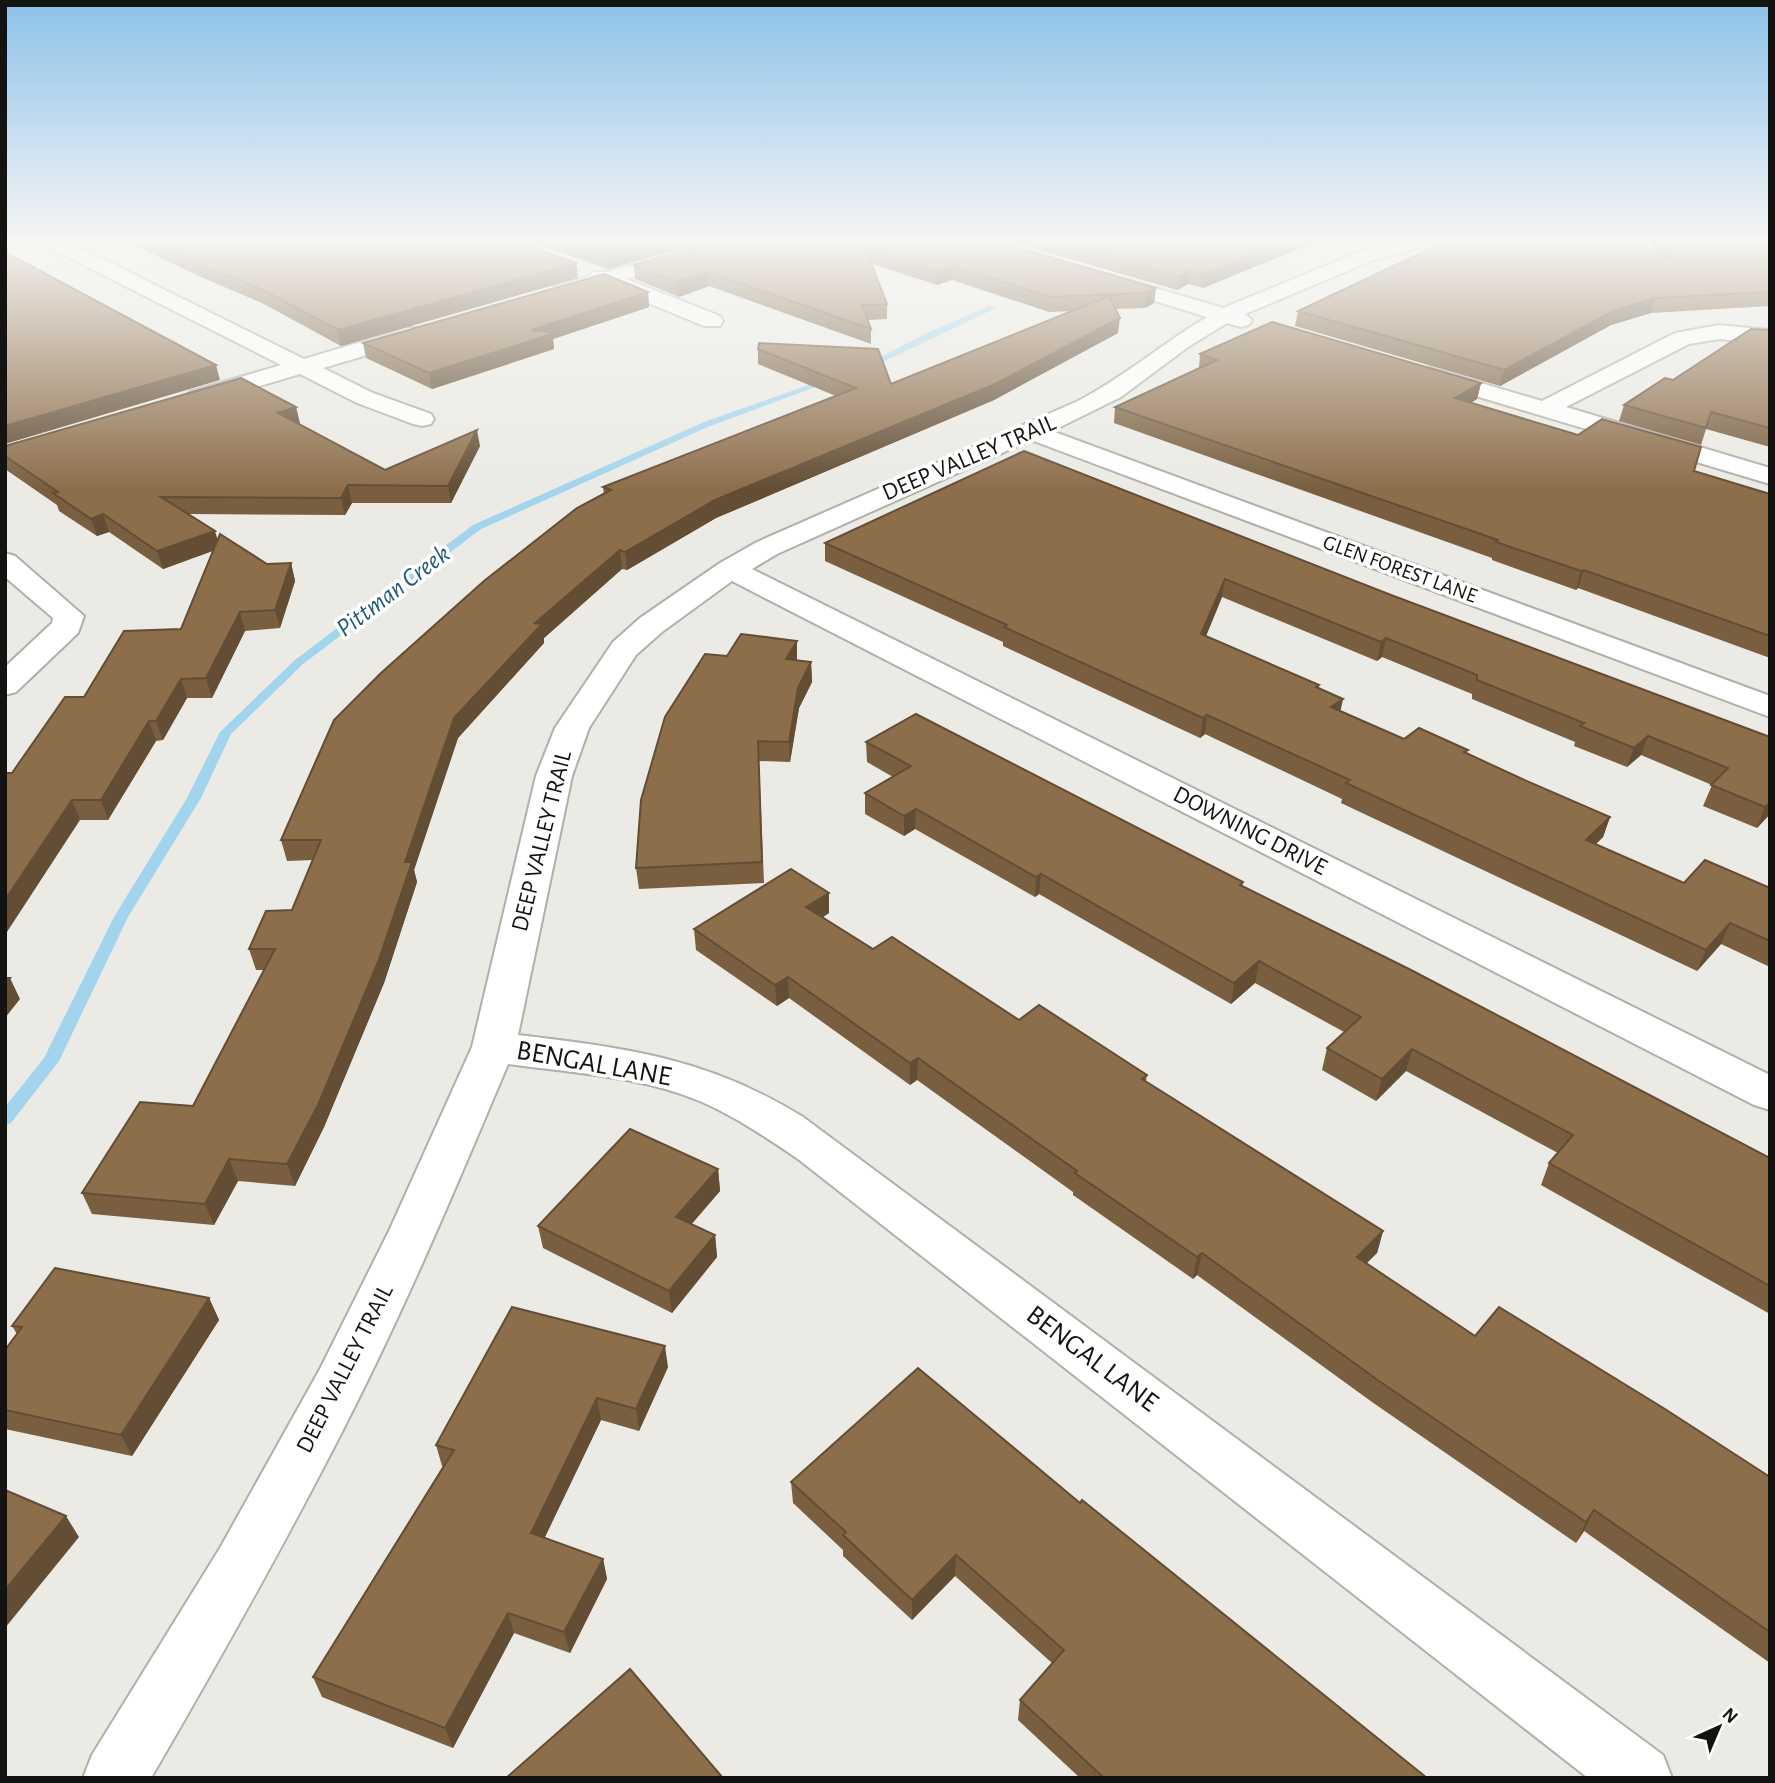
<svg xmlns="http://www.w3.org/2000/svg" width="1775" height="1783" viewBox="0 0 1775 1783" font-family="'Alegreya Sans',sans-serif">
<rect width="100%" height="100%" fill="#ebeae4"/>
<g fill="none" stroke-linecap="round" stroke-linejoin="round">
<g fill="#a2d4ed" fill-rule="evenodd">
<polygon points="989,306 996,308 870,368 863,366 929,332"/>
<polygon points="828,378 835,380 710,426 481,529 303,664 231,734 201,798 128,917 59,1061 11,1123 5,1125 5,1107 44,1058 114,917 187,798 220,732 295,660 473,525 704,422"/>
</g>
<g stroke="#b0afa9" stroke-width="4">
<g id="minor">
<polygon points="37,239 62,239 304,359 408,328 424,328 427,333 424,338 323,368 373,393 431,414 434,419 431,424 422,426 413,424 357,403 300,374 206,402 198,404 190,402 186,397 190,392 281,365 40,243"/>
<polygon points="724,239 755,239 752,243 626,279 720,316 723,321 720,326 704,326 605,285 561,297 554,295 551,291 554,287 590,276 593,272 607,272"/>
<path d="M 1406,239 L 1437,239 L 1434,243 L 1371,261 L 1245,314 L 1252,320 L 1249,325 L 1241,327 L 1227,323 L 1188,347 L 1121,397 L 1052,431 L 1770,696 L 1770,717 L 1031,440 L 777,554 L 752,569 L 1770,1075 L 1770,1110 L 1754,1105 L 732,581 L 662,632 L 636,655 L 589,728 L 572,776 L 518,1035 C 627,1048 708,1058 803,1117 L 1663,1755 L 1672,1778 L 1588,1778 L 798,1159 C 767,1138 736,1117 702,1102 C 642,1076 572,1073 508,1064 C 460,1178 412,1292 357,1402 C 293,1530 223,1654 151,1778 L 83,1778 L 92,1755 L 220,1548 L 320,1369 L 389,1231 L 472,1047 L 536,776 L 555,728 L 613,642 L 640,618 L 720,563 L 757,542 L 1078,401 C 1124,377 1163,343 1207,317 L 1097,283 L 1094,279 L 1097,275 L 1111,275 L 1223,308 L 1357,253 Z"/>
<polygon points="1719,325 1770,330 1770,344 1719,339 1689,344 1566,407 1770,468 1770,484 1422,380 1418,375 1422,370 1430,368 1542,401 1675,333"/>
<polygon points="5,553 15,556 84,616 78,633 16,692 5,695 5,667 52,623 53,618 5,577"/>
</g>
</g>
<use href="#minor" fill="#fff" fill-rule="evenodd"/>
</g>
<g fill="#795f40">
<polygon points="122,239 508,239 576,263 578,278 341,346 262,303 194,274"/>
<polygon points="523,239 715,239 608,269"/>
<polygon points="989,239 1156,288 1154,303 1145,308 1115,309 1118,333 994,400 716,518 627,570 622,569 544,638 544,643 458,738 414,870 417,882 384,983 324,1127 295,1186 238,1181 214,1225 92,1214 82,1193 193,1106 264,970 256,970 249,949 292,910 313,860 287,861 281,840 604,494 603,487 836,396 758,364 758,349 891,384 1073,311 1049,312 952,280 937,285 872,264 887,304 887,319 868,320 871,329 871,344 709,286 679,297 635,279 634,265"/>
<polygon points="1001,239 1323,239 1203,288 1188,284 1177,290"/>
<polygon points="1651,239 1770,239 1770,306 1651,313 1611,325 1500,386 1295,326 1298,311 1656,253"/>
<polygon points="648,292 649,307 553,339 554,349 432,389 366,358 363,343"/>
<polygon points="1770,330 1770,447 1706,429 1701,445 1619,421 1624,405"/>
<polygon points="1200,354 1481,383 1477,399 1471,403 1770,494 1770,658 1578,588 1576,590 1492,560 1492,558 1114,423 1115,407 1199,368"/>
<polygon points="296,407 300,424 385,470 480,446 451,503 352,503 345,515 189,514 217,540 267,564 291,563 295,581 280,628 245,631 212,698 187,698 163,740 156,741 108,820 80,820 12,773 84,697 181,629 213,551 163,569 109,532 97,536 59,511 57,505 5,469 5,446"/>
<polygon points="825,543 1391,595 1770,737 1770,814 1757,828 1703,806 1712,785 1641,755 1627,767 1574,746 1575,742 1472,699 1472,694 1382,657 1377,661 1222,597 1206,636 1319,685 1319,688 1340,711 1404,739 1467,753 1520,778 1610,817 1603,837 1596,844 1684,883 1770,888 1770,967 1721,944 1697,971 1341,803 1342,799 1205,734 1200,738 1003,646 1003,642 825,561"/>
<polygon points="727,656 797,660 811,662 812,682 799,708 790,762 759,761 764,883 639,889 636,868"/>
<polygon points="866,742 1243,882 1242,886 1770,1158 1770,1314 1541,1185 1549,1163 1558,1153 1406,1071 1376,1101 1322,1070 1327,1048 1344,1032 1255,983 1231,1004 1039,894 1035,897 915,829 904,836 865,814 865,793 893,777 867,762"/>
<polygon points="829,913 823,917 873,949 1019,1020 1147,1075 1146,1081 1383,1231 1377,1253 1366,1263 1475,1336 1770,1477 1770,1663 1584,1531 1576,1543 1372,1402 1197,1275 1193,1279 1073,1195 1073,1192 917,1080 910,1085 789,998 777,1006 696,950 694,929"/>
<polygon points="718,1169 720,1191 691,1224 715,1235 717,1257 672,1313 543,1248 538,1226"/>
<polygon points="209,1298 219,1320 132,1456 5,1429 5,1350 17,1334 12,1326"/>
<polygon points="668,1367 639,1431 601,1420 544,1538 603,1559 607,1579 570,1653 514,1633 453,1748 322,1697 313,1677 443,1466 442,1466 436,1445"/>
<polygon points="791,1482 1080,1503 1427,1778 1080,1778 1018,1720 1020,1700 1052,1663 955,1576 912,1620 843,1556 843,1550 793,1503"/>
</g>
<g fill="#634d34">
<polygon points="664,239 715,239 608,269 607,255"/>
<polygon points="1291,239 1323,239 1203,288 1205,274"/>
<polygon points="576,263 578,278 341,346 338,330"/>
<polygon points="953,266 952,280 937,285 937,271"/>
<polygon points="1190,270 1188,284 1177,290 1179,276"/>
<polygon points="708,272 709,286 679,297 677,282"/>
<polygon points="1156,288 1154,303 1145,308 1146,293"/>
<polygon points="648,292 649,307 553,339 554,349 432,389 429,373 531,330"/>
<polygon points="1655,298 1651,313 1611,325 1500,386 1504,370 1615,310"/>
<polygon points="1120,318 1118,333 994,400 716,518 627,570 625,552 715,500"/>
<polygon points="216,365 220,380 5,444 5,426"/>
<polygon points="1481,383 1477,399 1451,414 1455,398"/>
<polygon points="296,407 300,424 278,413"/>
<polygon points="477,430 480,446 451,503 448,486"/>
<polygon points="348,485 352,503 345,515 341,498"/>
<polygon points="103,514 109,532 97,536 91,519"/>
<polygon points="215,531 220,548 163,569 157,551"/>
<polygon points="620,550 622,569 544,638 544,643 458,738 414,870 417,882 384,983 324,1127 295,1186 287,1164 405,862 454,718 535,623"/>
<polygon points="291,563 295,581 280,628 275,610"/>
<polygon points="1584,570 1578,588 1576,590 1581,571"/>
<polygon points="1225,579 1222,597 1199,653 1201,634"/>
<polygon points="240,612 245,631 212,698 206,678"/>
<polygon points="1386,638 1382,657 1377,661 1381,642"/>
<polygon points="797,641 797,660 787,679 786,659"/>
<polygon points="811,662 812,682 799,708 790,762 789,742 798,688"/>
<polygon points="181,679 187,698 163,740 156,721"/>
<polygon points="1343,699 1339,718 1331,707"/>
<polygon points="1207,715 1205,734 1200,738 1203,718"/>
<polygon points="149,721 156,741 108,820 101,800"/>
<polygon points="1648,736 1641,755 1627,767 1634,748"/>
<polygon points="72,800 80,820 5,935 5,900"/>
<polygon points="1770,803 1770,814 1757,828 1765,807"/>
<polygon points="916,809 915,829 904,836 904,816"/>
<polygon points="1610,817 1603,837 1579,860 1586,840"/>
<polygon points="1041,874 1039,894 1035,897 1036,877"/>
<polygon points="829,893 829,913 807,927 806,907"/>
<polygon points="1730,923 1721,944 1697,971 1706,950"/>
<polygon points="1259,961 1255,983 1231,1004 1234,983"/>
<polygon points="788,977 789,998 777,1006 775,985"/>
<polygon points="10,978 20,999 5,1018 5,984"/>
<polygon points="1412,1049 1406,1071 1376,1101 1382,1079"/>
<polygon points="918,1058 917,1080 910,1085 910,1063"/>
<polygon points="229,1159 238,1181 214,1225 205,1204"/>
<polygon points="718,1169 720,1191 679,1239 676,1217"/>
<polygon points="1383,1231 1377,1253 1351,1279 1357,1257"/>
<polygon points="715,1235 717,1257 672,1313 669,1291"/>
<polygon points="1202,1253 1197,1275 1193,1279 1197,1257"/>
<polygon points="209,1298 219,1320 132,1456 121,1435"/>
<polygon points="665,1346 668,1367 639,1431 636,1409"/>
<polygon points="597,1398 601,1420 537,1554 531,1533"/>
<polygon points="1594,1510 1584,1531 1576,1543 1586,1522"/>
<polygon points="66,1516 79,1537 5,1628 5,1590"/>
<polygon points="956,1555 955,1576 912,1620 912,1600"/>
<polygon points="603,1559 607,1579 570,1653 564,1632"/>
<polygon points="508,1613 514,1633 453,1748 445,1728"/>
</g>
<g fill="#8d6e4b" stroke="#634d34" stroke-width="2">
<polygon points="147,239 508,239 576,263 338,330 259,288 190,260"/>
<polygon points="560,239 664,239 607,255"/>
<polygon points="726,239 989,239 1156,288 1146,293 1050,297 953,266 937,271 865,248 887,304 862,305 871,329 708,272 677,282 634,265"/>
<polygon points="1050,239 1291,239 1205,274 1190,270 1179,276"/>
<polygon points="1451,239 1625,239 1668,258 1660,239 1770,239 1770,292 1655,298 1615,310 1504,370 1298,311"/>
<polygon points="5,252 216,365 5,426"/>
<polygon points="604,274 648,292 531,330 552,332 552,334 429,373 363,343"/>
<polygon points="1109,296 1120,318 995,384 715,500 625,552 620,550 535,623 542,624 454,718 405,862 412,862 378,962 318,1105 287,1164 229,1159 205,1204 82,1193 140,1102 193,1106 275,949 249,949 266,911 292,910 321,840 281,840 334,720 381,673 484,581 577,508 611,490 603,487 856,388 758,349 759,343 878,349 891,384"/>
<polygon points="1272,322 1481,383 1455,398 1578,435 1602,419 1701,447 1694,471 1770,494 1770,636 1584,570 1581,571 1496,542 1498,540 1115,407 1217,360 1200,354"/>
<polygon points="1751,329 1770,330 1770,428 1711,412 1706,428 1624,405 1665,378 1673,380"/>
<polygon points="241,378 296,407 278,413 385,470 477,430 448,486 348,485 341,498 161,497 215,531 157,551 103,514 91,519 53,493 58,492 5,456 5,446"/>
<polygon points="1024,451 1391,595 1770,737 1770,803 1765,807 1711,785 1728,768 1648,736 1634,748 1580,726 1584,723 1477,680 1477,675 1386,638 1381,642 1225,579 1201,634 1319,685 1316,687 1343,699 1331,707 1404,739 1419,728 1468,750 1464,752 1520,778 1610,817 1586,840 1684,883 1705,860 1770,888 1770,941 1730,923 1706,950 1346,783 1350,780 1207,715 1203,718 1004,627 1007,625 825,543"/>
<polygon points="220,534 267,564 291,563 275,610 240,612 206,678 181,679 156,721 149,721 101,800 72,800 5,900 5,773 12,773 65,697 84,697 124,631 181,629"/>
<polygon points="741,634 797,641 786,659 811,662 798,688 789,742 758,741 762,862 636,868 641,800 665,717 705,654 727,656"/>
<polygon points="916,714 1243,882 1240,885 1411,970 1770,1158 1770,1286 1549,1163 1573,1135 1412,1049 1382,1079 1327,1048 1361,1017 1259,961 1234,983 1041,874 1036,877 916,809 904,816 865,793 911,766 866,742"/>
<polygon points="791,869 829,893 806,907 873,949 892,937 1019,1020 1039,1005 1147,1075 1142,1079 1383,1231 1357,1257 1475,1336 1499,1307 1665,1409 1770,1477 1770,1632 1594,1510 1586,1522 1379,1381 1202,1253 1197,1257 1075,1173 1077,1171 918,1058 910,1063 788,977 775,985 694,929"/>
<polygon points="5,978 10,978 5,984"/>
<polygon points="630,1129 718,1169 676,1217 715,1235 669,1291 538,1226"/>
<polygon points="55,1268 209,1298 121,1435 5,1410 5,1350 22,1327 12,1326"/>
<polygon points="512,1307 665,1346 636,1409 597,1398 531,1533 603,1559 564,1632 508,1613 445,1728 313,1677 454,1450 436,1445"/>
<polygon points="918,1368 1080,1503 1082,1500 1427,1778 1104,1778 1020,1700 1064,1650 956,1555 912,1600 843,1535 846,1532 791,1482"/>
<polygon points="5,1490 66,1516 5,1590"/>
<polygon points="630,1669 723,1778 506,1778"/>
</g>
<linearGradient id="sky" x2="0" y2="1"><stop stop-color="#8cc1ea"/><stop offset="0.49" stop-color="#f6f6f3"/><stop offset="1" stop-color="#f6f6f3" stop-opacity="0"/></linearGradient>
<rect width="1775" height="489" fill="url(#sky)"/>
<g text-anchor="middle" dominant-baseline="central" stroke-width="7" stroke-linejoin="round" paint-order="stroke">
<g font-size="21" fill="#131311" stroke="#fff">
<text transform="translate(1400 569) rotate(20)">GLEN FOREST LANE</text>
</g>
<g font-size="24" fill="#131311" stroke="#fff">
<text transform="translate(969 458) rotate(-23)">DEEP VALLEY TRAIL</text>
<text transform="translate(1250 831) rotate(27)">DOWNING DRIVE</text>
<text transform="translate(542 841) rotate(-76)">DEEP VALLEY TRAIL</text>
<text transform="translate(345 1369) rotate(-63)">DEEP VALLEY TRAIL</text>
</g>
<g font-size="26" font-style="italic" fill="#1d5b75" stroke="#fff">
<text transform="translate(393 591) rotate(-37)">Pittman Creek</text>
</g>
<g font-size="28" fill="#131311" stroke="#fff">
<text transform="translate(594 1064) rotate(10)">BENGAL LANE</text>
<text transform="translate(1092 1359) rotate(37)">BENGAL LANE</text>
</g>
</g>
<rect width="1775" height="1783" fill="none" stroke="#131311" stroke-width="14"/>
<g transform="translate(1719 1727) rotate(44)" stroke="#ffffff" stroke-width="5" paint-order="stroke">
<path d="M0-5L12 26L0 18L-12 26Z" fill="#131311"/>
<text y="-10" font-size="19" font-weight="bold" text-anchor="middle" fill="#131311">N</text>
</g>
</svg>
